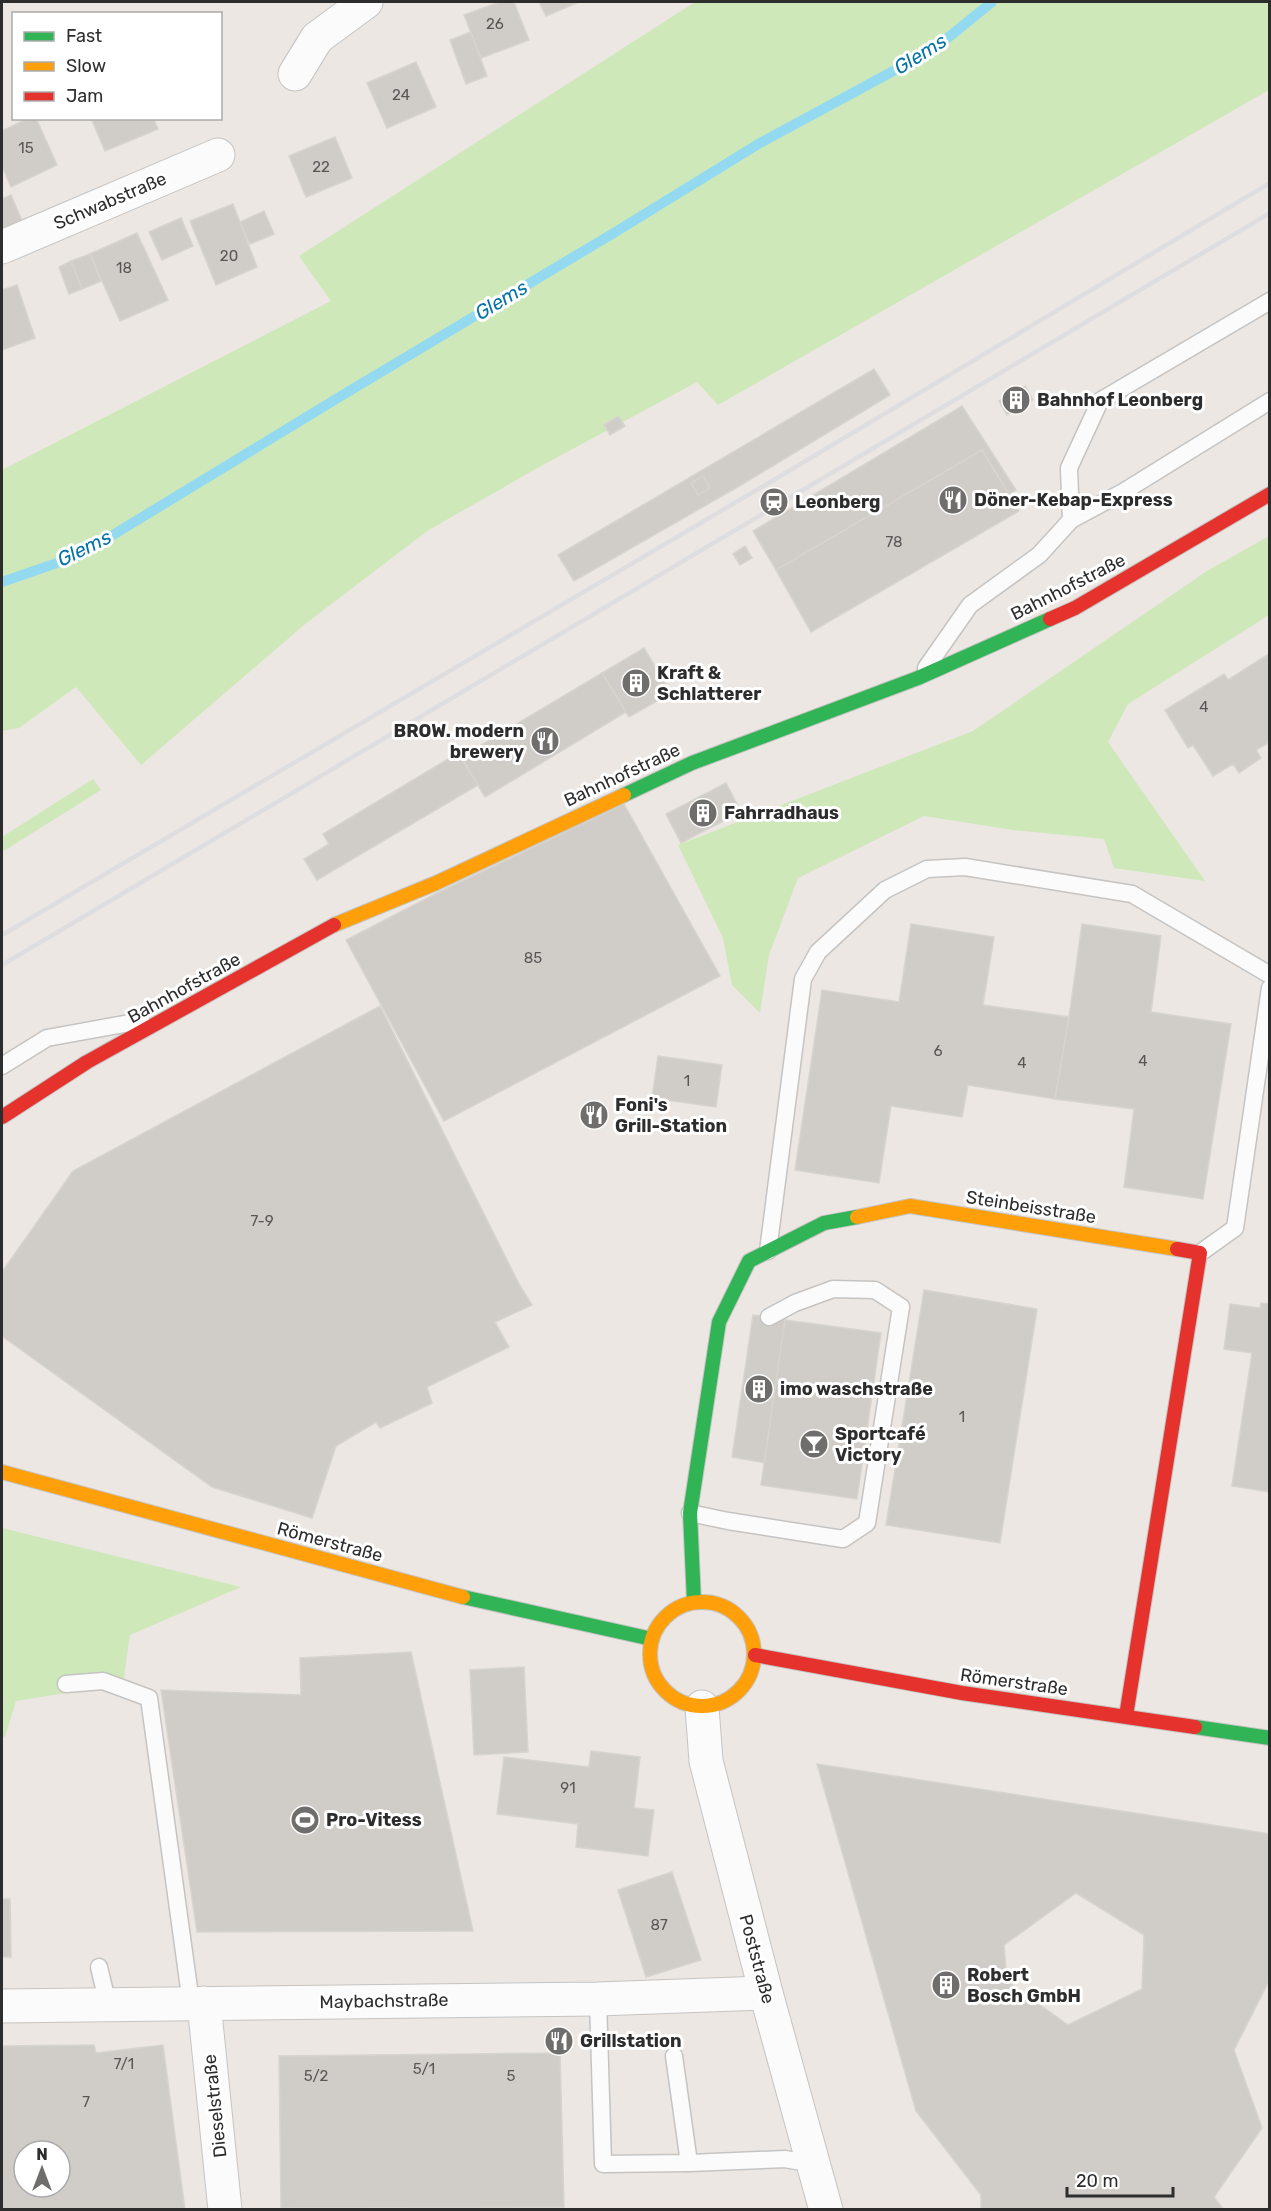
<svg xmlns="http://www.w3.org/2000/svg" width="1271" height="2211" viewBox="0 0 1271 2211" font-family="Rubik,sans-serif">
<rect width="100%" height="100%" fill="#ece7e2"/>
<g fill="#cee8ba">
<polygon points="695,2 1269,2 1269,90 718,405 697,382 541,466 427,531 304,625 141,765 76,687 19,728 2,731 2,470 331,301 299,256"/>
<polygon points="1269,536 1269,615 1128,704 1108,742 1205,881 1114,868 1104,839 1013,830 924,816 798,878 769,955 760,1013 732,985 723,938 678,845 973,731 1207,571"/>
<polygon points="93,779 101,790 2,852 2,837"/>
<polygon points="2,1528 241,1587 130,1635 123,1684 16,1701 5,1737 2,1736"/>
</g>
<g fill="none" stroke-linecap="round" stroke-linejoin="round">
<polyline stroke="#93daf0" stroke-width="10" points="2,582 80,555 341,396 617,231 760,143 934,49 992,2"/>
</g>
<g fill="#d0cdc9" stroke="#d7d3ce" stroke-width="1.5" fill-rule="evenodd">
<polygon points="500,2 514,2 529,40 481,58 464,15"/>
<polygon points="539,2 579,2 546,16"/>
<polygon points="471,32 487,76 466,84 450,40"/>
<polygon points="416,62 436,107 387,128 367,83"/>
<polygon points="29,118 36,118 57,165 11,187 2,166 2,131"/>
<polygon points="91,118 153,118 158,129 105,151"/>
<polygon points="335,137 352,178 306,197 289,156"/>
<polygon points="11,195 23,223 5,231 2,222 2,199"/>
<polygon points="233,204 257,267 216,285 190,221"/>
<polygon points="264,211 274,234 250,244 240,222"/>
<polygon points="181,218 193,246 162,260 149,232"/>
<polygon points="137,233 168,300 120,321 90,254"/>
<polygon points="90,254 101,281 82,289 71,261"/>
<polygon points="71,261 82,289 69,294 59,267"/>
<polygon points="17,285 35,338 2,350 2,290"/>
<polygon points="874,369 890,395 741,485 574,581 558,555"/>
<polygon points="1025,386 1033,400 1007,415 999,401"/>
<polygon points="962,406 1016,490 1009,494 982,450 776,570 753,531"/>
<polygon points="618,416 625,426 610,435 604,425"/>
<polygon points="982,450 1019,511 811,632 776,570"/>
<polygon points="703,476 710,488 698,495 691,483"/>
<polygon points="745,546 752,558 740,565 733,554"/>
<polygon points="644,648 671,693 629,717 602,673"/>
<polygon points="1270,653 1270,742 1256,750 1261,758 1239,773 1233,764 1213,776 1193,745 1188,748 1165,710 1224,674 1228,680"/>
<polygon points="602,673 626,712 485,797 461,757"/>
<polygon points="458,753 478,785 317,880 304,859 329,844 323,834"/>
<polygon points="726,783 741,812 681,843 666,814"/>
<polygon points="624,804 720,976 444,1121 346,940 437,893"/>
<polygon points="911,924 994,937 983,1005 1069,1017 1055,1099 968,1085 962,1117 891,1106 879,1183 795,1170 822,990 899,1002"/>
<polygon points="1082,924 1161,936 1151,1012 1231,1024 1203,1199 1124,1187 1134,1109 1055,1099 1069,1017"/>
<polygon points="380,1006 519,1284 532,1305 495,1322 509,1347 427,1387 432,1403 380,1428 376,1422 336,1446 312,1518 212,1487 6,1339 2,1336 2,1272 73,1171"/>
<polygon points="658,1056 722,1065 716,1107 652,1098"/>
<polygon points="924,1290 1037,1309 1000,1543 886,1525"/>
<polygon points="1261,1303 1270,1304 1270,1492 1232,1486 1252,1353 1224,1349 1230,1304 1260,1308"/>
<polygon points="753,1315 785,1320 765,1463 732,1457"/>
<polygon points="785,1320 881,1333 857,1499 761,1485"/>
<polygon points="411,1652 473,1931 197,1932 161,1690 301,1695 300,1658"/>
<polygon points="524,1667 528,1752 474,1755 470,1670"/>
<polygon points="591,1751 640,1757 634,1808 654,1810 648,1856 576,1847 578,1824 497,1814 504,1757 589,1767"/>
<path d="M 817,1764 L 1270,1834 L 1270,1979 L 1234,2050 L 1262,2128 L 1214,2197 L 1224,2210 L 981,2210 L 981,2195 L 916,2111 ZM 1076,1893 L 1144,1935 L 1142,1989 L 1068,2025 L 1007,1981 L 1004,1945 Z"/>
<polygon points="672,1872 701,1960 646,1977 618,1890"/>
<polygon points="2,1899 10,1899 11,1957 2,1957"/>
<path d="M 94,2045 L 96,2053 L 163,2045 L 185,2210 L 2,2210 L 2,2046 ZM 24,2151 L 60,2151 L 60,2187 L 24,2187 Z"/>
<polygon points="560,2053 564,2207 281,2208 279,2056"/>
</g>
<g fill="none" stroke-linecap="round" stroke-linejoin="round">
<g stroke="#c5c4c3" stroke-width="19">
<g id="lane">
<polyline points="1071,520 1069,468 1100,401 1270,301"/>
<polyline points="926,668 970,605 1039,555 1071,520 1123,492 1270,401"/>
<polyline points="2,1066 47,1038 141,1021"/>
<polyline points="768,1251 803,979 818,952 885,890 927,869 965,867 1132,894 1270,975"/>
<polyline points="1200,1253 1235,1228 1270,988"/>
<polyline points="690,1513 728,1521 843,1539 867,1523 901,1307 875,1290 833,1289 795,1303 769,1317"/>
<polyline points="66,1684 103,1681 149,1698 191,2003"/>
<polyline points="99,1967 108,2005"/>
<polyline points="598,1999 603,2164 689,2163 674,2056"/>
<polyline points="689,2163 785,2159 813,2164"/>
</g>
</g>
<g stroke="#c5c4c3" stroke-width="35">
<g id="street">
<polyline points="295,74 317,38 366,2"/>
<polyline points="2,247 218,155"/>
<polyline points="702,1707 706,1761 766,1993 826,2210"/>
<polyline points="204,2003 225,2210"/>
<polyline points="2,2006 598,1999 766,1993"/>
</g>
</g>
<g stroke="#c5c4c3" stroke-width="16">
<g id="fast">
<polyline points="624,795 692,763 918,678 1050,619"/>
<polyline points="463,1597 652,1639"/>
<polyline points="694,1602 690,1513 719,1322 749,1261 824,1223 857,1217"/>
<polyline points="1195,1727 1270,1738"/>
</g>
</g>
<g stroke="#c5c4c3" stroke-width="16">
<g id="slow">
<polyline points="334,925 436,883 624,795"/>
<polyline points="857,1217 910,1206 1177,1249"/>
<polyline points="2,1472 463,1597"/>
<circle cx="702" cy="1654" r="52"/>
</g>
</g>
<g stroke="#c5c4c3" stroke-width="16">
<g id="jam">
<polyline points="1050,619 1075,608 1270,494"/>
<polyline points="2,1117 87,1062 334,925"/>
<polyline points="755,1655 962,1693 1195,1727"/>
<polyline points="1126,1716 1200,1253 1177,1249"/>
</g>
</g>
<use href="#lane" stroke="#fcfbfb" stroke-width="16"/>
<use href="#street" stroke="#fcfbfb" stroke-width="33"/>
<use href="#fast" stroke="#30b455" stroke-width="14"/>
<use href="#slow" stroke="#ff9f0a" stroke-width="14"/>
<use href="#jam" stroke="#e5322d" stroke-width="14"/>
<g stroke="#dedee0" stroke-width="4.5">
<polyline points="2,935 777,478 1270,183"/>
<polyline points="2,965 1270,213"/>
</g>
</g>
<defs>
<g id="building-disc" transform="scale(1.5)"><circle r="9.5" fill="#706e6c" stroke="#fff"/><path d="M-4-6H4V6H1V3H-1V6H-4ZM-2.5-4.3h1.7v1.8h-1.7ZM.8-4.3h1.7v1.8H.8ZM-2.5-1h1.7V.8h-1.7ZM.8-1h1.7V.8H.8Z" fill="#fff"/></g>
<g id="restaurant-disc" transform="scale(1.5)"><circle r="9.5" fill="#706e6c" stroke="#fff"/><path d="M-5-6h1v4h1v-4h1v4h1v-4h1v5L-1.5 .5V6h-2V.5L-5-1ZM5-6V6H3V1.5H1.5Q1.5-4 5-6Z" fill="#fff"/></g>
<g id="station-disc" transform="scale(1.5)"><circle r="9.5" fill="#706e6c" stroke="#fff"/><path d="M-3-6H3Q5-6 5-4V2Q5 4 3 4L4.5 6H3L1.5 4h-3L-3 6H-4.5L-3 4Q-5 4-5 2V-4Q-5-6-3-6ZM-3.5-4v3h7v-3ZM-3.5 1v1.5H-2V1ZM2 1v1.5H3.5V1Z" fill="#fff"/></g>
<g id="bar-disc" transform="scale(1.5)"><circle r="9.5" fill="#706e6c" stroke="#fff"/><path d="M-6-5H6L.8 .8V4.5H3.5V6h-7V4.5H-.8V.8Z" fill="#fff"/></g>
<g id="stadium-disc" transform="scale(1.5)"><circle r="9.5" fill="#706e6c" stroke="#fff"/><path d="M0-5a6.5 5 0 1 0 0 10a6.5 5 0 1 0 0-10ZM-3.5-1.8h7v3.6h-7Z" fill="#fff"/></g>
</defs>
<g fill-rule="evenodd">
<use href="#building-disc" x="1016" y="400"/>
<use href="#restaurant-disc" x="953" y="500"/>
<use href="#station-disc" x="774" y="502"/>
<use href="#building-disc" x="636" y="683"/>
<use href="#restaurant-disc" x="545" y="741"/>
<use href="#building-disc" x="703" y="813"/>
<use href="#restaurant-disc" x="594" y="1115"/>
<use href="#building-disc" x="759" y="1389"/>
<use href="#bar-disc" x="814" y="1444"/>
<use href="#stadium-disc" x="305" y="1820"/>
<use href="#building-disc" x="946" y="1985"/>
<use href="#restaurant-disc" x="559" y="2041"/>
</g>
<g text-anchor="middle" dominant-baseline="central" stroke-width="6" stroke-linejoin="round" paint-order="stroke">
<g font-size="15" fill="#585756">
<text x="495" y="24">26</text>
<text x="401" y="95">24</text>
<text x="26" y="148">15</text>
<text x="321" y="167">22</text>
<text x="229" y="256">20</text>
<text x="124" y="268">18</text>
<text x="894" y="542">78</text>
<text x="1204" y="707">4</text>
<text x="533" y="958">85</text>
<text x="938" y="1051">6</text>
<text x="1143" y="1061">4</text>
<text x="1022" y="1063">4</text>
<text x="687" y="1081">1</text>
<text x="262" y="1221">7-9</text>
<text x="962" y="1417">1</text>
<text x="568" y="1788">91</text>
<text x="659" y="1925">87</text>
<text x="124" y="2064">7/1</text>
<text x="424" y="2069">5/1</text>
<text x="316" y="2076">5/2</text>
<text x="511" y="2076">5</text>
<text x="86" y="2102">7</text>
</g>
<g font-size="18" fill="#2d2d2d" stroke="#fff">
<text transform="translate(110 201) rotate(-23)">Schwabstraße</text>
<text transform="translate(1068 587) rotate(-27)">Bahnhofstraße</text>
<text transform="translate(622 775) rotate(-25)">Bahnhofstraße</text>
<text transform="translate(184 988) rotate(-29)">Bahnhofstraße</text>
<text transform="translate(1031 1207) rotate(9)">Steinbeisstraße</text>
<text transform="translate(330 1542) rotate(15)">Römerstraße</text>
<text transform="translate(1014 1682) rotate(8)">Römerstraße</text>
<text transform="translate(757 1959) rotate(75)">Poststraße</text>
<text transform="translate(384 2001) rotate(-1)">Maybachstraße</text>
<text transform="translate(215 2106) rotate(-96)">Dieselstraße</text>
</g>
<g font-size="18" font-weight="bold" fill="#2d2d2d" stroke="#fff" text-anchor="start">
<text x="1037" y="400">Bahnhof Leonberg</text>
<text x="974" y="500">Döner-Kebap-Express</text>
<text x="795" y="502">Leonberg</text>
<text x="657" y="673">Kraft &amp;<tspan x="657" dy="21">Schlatterer</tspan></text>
<text x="524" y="731" text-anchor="end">BROW. modern<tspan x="524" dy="21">brewery</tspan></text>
<text x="724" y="813">Fahrradhaus</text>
<text x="615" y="1105">Foni's<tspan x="615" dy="21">Grill-Station</tspan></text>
<text x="780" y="1389">imo waschstraße</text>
<text x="835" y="1434">Sportcafé<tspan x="835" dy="21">Victory</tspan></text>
<text x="326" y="1820">Pro-Vitess</text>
<text x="967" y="1975">Robert<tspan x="967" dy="21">Bosch GmbH</tspan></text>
<text x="580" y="2041">Grillstation</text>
</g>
<g font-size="20" font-style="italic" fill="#0573a9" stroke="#fff">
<text transform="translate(920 54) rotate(-32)">Glems</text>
<text transform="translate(501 300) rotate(-31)">Glems</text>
<text transform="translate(84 548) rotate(-26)">Glems</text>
</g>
</g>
<rect width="1271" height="2211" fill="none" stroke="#2d2d2d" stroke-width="6"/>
<rect x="12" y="12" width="210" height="108" fill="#ffffff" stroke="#ababab" stroke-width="1.5"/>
<rect x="24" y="32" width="30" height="9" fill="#30b455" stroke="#ababab" stroke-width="1.5"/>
<text x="66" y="42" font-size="18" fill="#2d2d2d">Fast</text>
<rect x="24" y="62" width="30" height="9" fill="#ff9f0a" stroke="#ababab" stroke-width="1.5"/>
<text x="66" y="72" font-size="18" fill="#2d2d2d">Slow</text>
<rect x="24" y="92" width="30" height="9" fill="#e5322d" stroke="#ababab" stroke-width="1.5"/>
<text x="66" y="102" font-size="18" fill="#2d2d2d">Jam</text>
<g transform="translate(42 2169)"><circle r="28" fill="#ffffff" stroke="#ababab" stroke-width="1.5"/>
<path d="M0-4.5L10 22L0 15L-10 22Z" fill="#706e6c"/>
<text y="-9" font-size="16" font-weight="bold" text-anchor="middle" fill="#2d2d2d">N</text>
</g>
<path d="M1067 2187v9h106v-9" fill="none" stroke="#2d2d2d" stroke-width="3"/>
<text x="1076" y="2187" font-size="18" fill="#2d2d2d" stroke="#ffffff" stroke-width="4.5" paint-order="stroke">20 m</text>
</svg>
